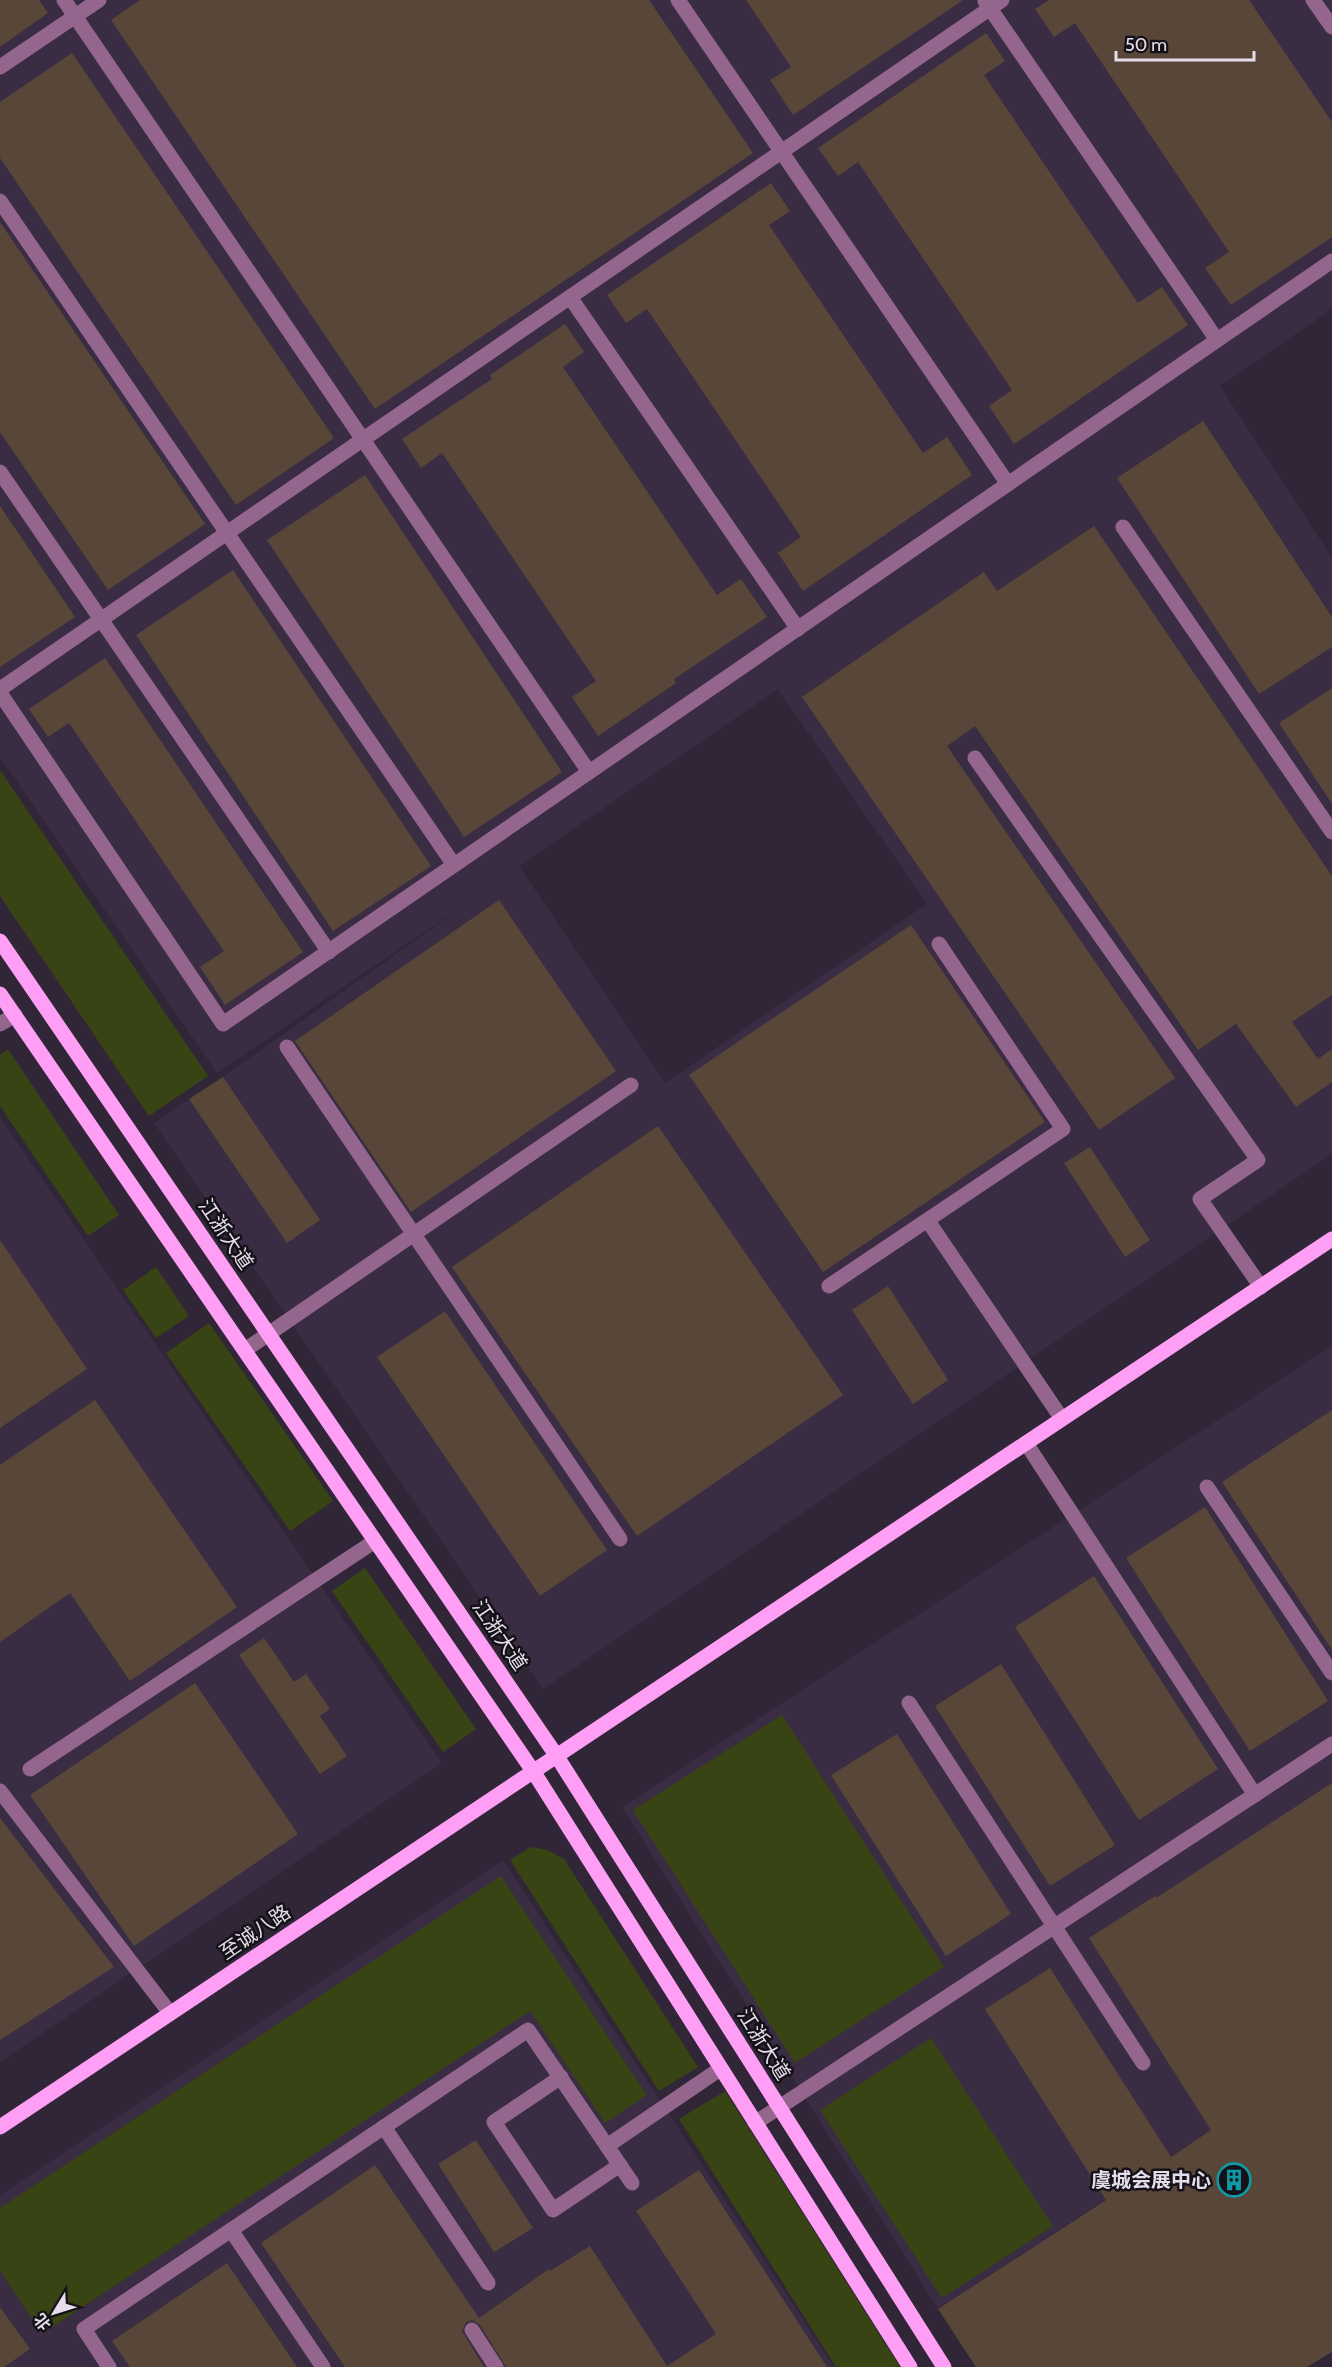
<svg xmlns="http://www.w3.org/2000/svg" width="1332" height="2367" viewBox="0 0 1332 2367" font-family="Cabin,'Noto Sans SC',sans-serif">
<rect width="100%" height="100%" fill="#302637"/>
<g fill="#3a2d43" fill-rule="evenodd">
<path d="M 0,0 L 1332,0 L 1332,309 L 1220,386 L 1332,558 L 1332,1154 L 543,1689 L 154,1123 L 223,1077 L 476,897 L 217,1073 L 0,757 ZM 778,689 L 927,904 L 665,1083 L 519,866 Z"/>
<polygon points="0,1117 442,1763 0,2062"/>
<polygon points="1332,1346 1332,2051 938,2309 622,1807"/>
<polygon points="503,1860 834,2367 0,2367 0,2195"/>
</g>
<g fill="#394414">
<polygon points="0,770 208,1076 149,1116 0,896"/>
<polygon points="8,1049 119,1215 88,1236 0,1106 0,1055"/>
<polygon points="156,1267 189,1316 156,1338 123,1290"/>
<polygon points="209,1323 333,1501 290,1531 166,1353"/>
<polygon points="365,1568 476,1729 443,1752 332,1591"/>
<polygon points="782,1715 944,1967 795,2063 633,1810"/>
<polygon points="531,1847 548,1850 564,1859 698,2067 659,2091 510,1860"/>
<polygon points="501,1876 647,2095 605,2123 530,2011 42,2334 0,2271 0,2208"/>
<polygon points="931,2038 1053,2226 942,2298 820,2110"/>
<polygon points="725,2091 900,2367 836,2367 679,2119"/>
</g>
<g fill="#584638">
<polygon points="0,0 39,0 48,13 0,47"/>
<polygon points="140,0 649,0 753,153 375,409 111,20"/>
<polygon points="746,0 963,0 793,115 770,80 791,67"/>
<polygon points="1049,0 1249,0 1332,122 1332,237 1231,305 1205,268 1229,252 1075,23 1054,37 1035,9"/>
<polygon points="986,33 1005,61 984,75 1138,303 1162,287 1188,325 1014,444 989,406 1012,390 858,162 838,176 818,148"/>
<polygon points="72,53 334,438 236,505 0,158 0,102"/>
<polygon points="771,183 790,211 769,225 923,453 947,437 972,475 803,591 778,553 801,537 647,309 626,323 607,295"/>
<polygon points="0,222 205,524 108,590 0,432"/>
<polygon points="565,324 584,352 563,367 717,595 741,579 767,617 674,679 676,683 598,736 572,697 596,681 442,453 421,468 402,439 492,379 490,375"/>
<polygon points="1203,421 1332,617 1332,647 1259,694 1117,478"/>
<polygon points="365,475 562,772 464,837 267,540"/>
<polygon points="0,506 75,617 0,667"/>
<polygon points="1094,526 1332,876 1332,995 1292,1022 1318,1059 1332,1049 1332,1082 1296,1107 1236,1024 1198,1050 975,726 947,746 1175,1078 1099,1130 802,697 984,572 997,591"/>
<polygon points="233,570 431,866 333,931 136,635"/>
<polygon points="105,658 303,952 225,1005 200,967 224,951 69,723 48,737 29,709"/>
<polygon points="1332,688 1332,804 1279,723"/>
<polygon points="499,900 616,1071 411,1212 295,1041"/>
<polygon points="911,925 1045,1122 823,1272 689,1075"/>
<polygon points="223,1077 320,1220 287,1243 189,1099"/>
<polygon points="658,1126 843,1395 637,1536 452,1267"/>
<polygon points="1090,1147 1150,1240 1125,1257 1064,1163"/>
<polygon points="0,1240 87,1369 0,1428"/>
<polygon points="888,1286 948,1380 913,1404 852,1310"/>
<polygon points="445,1311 607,1550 540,1596 377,1357"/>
<polygon points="95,1400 237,1607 130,1681 70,1593 0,1642 0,1465"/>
<polygon points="1332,1410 1332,1650 1222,1482"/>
<polygon points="1205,1507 1328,1701 1250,1751 1126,1558"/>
<polygon points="1094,1576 1218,1769 1139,1820 1015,1627"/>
<polygon points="264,1638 294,1682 306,1674 330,1709 320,1716 347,1756 320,1774 239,1655"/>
<polygon points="1001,1664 1115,1845 1050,1886 935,1706"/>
<polygon points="195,1683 298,1834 134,1946 30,1795"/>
<polygon points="897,1734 1011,1914 946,1956 831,1775"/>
<polygon points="1332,1783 1332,2352 1307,2367 976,2367 938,2309 1106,2200 985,2009 1050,1968 1171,2157 1211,2130 1089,1938 1155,1896 1156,1898"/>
<polygon points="0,1818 114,1967 0,2040"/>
<polygon points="476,2140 533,2228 494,2252 438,2164"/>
<polygon points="375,2165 479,2318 549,2269 550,2271 590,2246 667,2366 716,2334 636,2211 699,2170 827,2367 506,2367 480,2325 472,2320 466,2322 462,2331 484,2367 345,2367 261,2243"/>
<polygon points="227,2263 297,2367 130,2367 112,2341"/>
<polygon points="0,2307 30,2349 4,2367 0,2367"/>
</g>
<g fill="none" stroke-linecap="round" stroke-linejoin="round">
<g stroke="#94668e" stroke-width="15">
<polyline points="64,0 589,772"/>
<polyline points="678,0 1008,484"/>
<polyline points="1313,0 1332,27"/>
<polyline points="985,1 1217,340"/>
<polyline points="0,67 99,0"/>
<polyline points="0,201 454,865"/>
<polyline points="570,297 798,629"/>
<polyline points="0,472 329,952"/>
<polyline points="1123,527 1332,832"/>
<polyline points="0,689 1002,0"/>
<polyline points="0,693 223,1024 1332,261"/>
<polyline points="975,758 1258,1160 1200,1199 1261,1287"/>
<polyline points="0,1024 15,1015"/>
<polyline points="287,1047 620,1539"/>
<polyline points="928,1221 1062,1419"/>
<polyline points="829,1286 1063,1129 939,944"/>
<polyline points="245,1350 631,1085"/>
<polyline points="1026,1443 1255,1795"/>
<polyline points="1207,1487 1332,1673"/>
<polyline points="909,1703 1143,2063"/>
<polyline points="30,1769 375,1541"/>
<polyline points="0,1791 170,2013"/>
<polyline points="561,2077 494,2122 553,2210 620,2165"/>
<polyline points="755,2123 1332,1744"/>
<polyline points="384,2127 488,2283"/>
<polyline points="632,2183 607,2146 720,2069"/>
<polyline points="231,2230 323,2367"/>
<polyline points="472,2330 496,2367"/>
<polyline points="109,2367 84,2329 528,2030 607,2146"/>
</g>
<g stroke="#fe9ef4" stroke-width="15">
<polyline points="0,941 556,1755 944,2367"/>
<polyline points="0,994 533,1771 910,2367"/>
<polyline points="0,2127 1332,1239"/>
</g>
</g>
<defs>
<g id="building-ring" transform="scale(1.725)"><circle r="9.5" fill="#151118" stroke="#0f9aa8" stroke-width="1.5"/><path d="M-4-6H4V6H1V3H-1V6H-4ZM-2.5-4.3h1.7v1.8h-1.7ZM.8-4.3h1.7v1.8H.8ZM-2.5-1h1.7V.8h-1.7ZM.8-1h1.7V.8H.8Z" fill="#0f9aa8"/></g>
</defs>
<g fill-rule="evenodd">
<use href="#building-ring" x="1234" y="2180"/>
</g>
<g text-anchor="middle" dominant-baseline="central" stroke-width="5" stroke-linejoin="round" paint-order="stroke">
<g font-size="20" fill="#e5deea" stroke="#151118">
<text transform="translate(226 1234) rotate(56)">江浙大道</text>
<text transform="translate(500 1635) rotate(56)">江浙大道</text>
<text transform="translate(255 1932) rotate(-34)">至诚八路</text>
<text transform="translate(764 2044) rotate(58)">江浙大道</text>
</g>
<g font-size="20" font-weight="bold" fill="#e5deea" stroke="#151118" text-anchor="end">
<text x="1211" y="2180">虞城会展中心</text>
</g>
</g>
<g transform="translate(54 2313) rotate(232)" stroke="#151118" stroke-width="4.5" paint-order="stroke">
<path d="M0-4.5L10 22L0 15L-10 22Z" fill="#e5deea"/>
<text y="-9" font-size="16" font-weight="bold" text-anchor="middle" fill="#e5deea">北</text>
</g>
<path d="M1116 51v9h138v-9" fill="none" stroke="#e5deea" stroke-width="3"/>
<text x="1125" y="51" font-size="18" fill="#e5deea" stroke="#151118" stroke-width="4.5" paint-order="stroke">50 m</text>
</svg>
